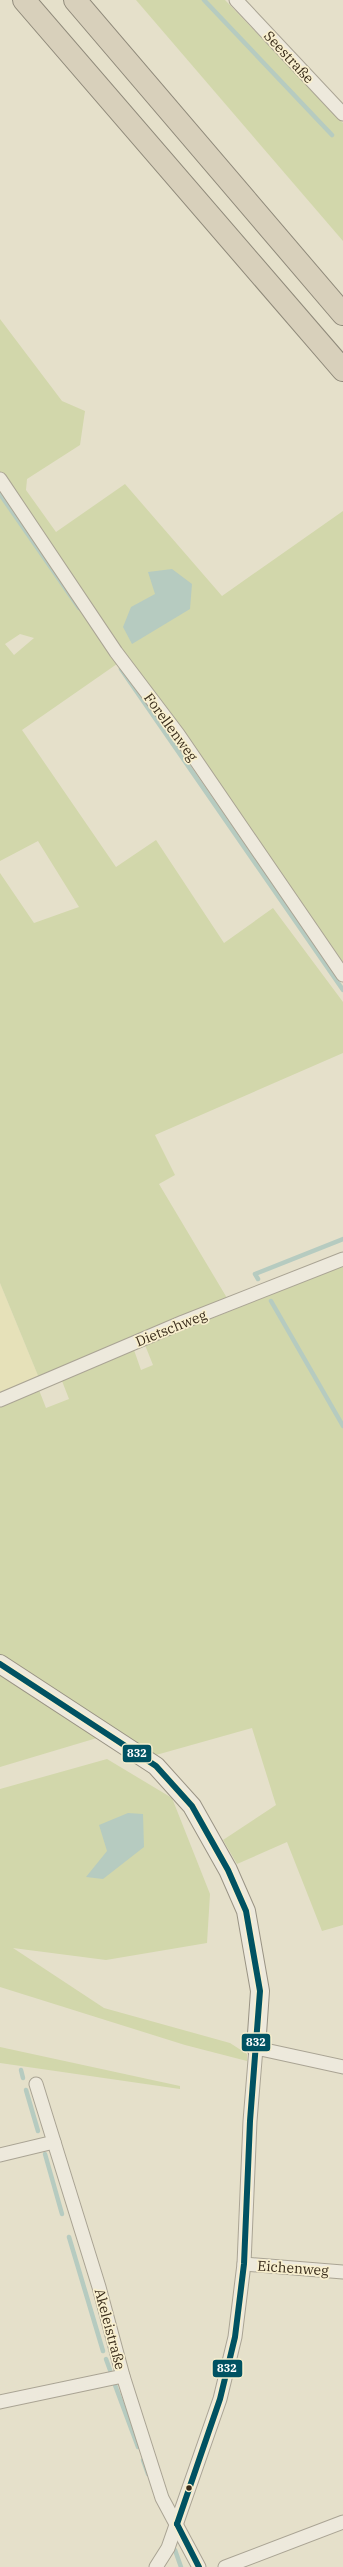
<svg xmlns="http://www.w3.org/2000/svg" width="343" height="2567" viewBox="0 0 343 2567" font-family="'IBM Plex Serif',serif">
<rect width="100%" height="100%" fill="#e5e0ca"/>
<polygon fill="#e6e1b9" points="0,1283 39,1378 0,1394"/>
<g fill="#d2d7ab" fill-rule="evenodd">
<polygon points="136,0 225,0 343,123 343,241"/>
<path d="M 0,319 L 62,401 L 85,411 L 80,445 L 27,479 L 26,490 L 56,532 L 125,484 L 222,596 L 343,511 L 343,962 L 127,657 L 22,730 L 116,867 L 156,840 L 224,943 L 273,908 L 343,1002 L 343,1053 L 155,1135 L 175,1175 L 159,1184 L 227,1298 L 39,1378 L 0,1283 L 0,873 L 34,923 L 79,907 L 38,841 L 0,861 ZM 20,634 L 34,638 L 14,655 L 5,644 Z"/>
<polygon points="343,1266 343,1925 322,1931 287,1842 237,1864 223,1840 276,1805 252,1728 156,1755 117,1732 0,1767 0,1407 39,1390 46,1408 69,1399 62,1381 134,1350 141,1370 153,1365 145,1345"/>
<polygon points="107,1759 172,1798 210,1894 207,1943 106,1960 13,1948 104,2008 230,2043 247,2054 247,2061 185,2045 0,1987 0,1789"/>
<polygon points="0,2047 180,2086 180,2089 0,2063"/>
</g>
<g fill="#b6cbc0">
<polygon points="172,569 192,584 190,609 132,644 123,627 131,607 155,594 148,572"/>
<polygon points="128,1813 143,1814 144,1847 103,1879 86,1877 107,1851 99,1825"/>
</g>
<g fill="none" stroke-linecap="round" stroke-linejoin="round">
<g stroke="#b6cbc0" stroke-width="4.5">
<polyline points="204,0 332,135"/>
<polyline points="0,494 79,608"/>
<polyline points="121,669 343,990"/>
<polyline points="258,1279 255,1274 343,1239"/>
<polyline points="271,1301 343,1426"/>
<polyline points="21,2070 23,2078"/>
<polyline points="26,2090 38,2131"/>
<polyline points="45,2154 62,2214"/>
<polyline points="69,2237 103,2351"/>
<polyline points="106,2359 110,2370"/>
<polyline points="115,2385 138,2447"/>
<polyline points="143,2460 148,2474"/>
<polyline points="175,2550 181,2567"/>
</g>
<g stroke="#aaa494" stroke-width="15">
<g id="street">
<polyline points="236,0 343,114"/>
<polyline points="0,479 116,652 178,734 343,975"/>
<polyline points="0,1400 183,1322 343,1259"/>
<polyline points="36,2084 99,2287 123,2376 162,2498 199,2567"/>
<polyline points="0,2155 54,2142"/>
<polyline points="244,2264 343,2272"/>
<polyline points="0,2402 123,2376"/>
<polyline points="156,2567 168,2548 220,2399 235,2337 244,2264 250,2121 256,2048 343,2067"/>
<polyline points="225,2567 343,2522"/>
</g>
</g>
<g stroke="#999384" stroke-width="20">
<polyline id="secondary" points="0,1664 156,1766 192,1806 228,1870 246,1911 260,1991 256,2048"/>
</g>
<g stroke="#8f897a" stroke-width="24">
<g id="highway">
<polyline points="24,0 343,370"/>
<polyline points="75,0 343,314"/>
</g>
</g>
<use href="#street" stroke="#ede9dc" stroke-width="13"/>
<use href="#secondary" stroke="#ede9dc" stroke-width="18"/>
<use href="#highway" stroke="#d8d0bb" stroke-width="22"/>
<g stroke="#f8efce" stroke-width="9">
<g id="bus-1">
<polyline points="0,1664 156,1766 192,1806 228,1870 246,1911 260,1991 250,2121 244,2264 235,2337 220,2399 177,2524"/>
<polyline points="177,2524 199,2567"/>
</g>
</g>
<use href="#bus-1" stroke="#005262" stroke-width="6"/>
</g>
<circle fill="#392c1b" stroke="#f8efce" stroke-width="1.5" cx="189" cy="2488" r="3.5"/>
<g text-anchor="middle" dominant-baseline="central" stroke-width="3.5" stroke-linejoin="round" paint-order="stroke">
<g font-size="14" fill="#392c1b" stroke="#f8efce">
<text transform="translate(289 57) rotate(47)">Seestraße</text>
<text transform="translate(171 727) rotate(54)">Forellenweg</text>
<text transform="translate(171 1328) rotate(-22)">Dietschweg</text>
<text transform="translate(293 2268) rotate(4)">Eichenweg</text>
<text transform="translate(110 2329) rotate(75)">Akeleistraße</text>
</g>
</g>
<g stroke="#f8efce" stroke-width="1.5">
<rect x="122" y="1744" width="30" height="19" rx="4" fill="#005262"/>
<rect x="241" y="2033" width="30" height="19" rx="4" fill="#005262"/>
<rect x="212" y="2359" width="31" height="19" rx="4" fill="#005262"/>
</g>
<g font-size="11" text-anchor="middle" font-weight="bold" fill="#fff">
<text x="137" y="1757">832</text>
<text x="256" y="2046">832</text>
<text x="227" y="2372">832</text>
</g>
</svg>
